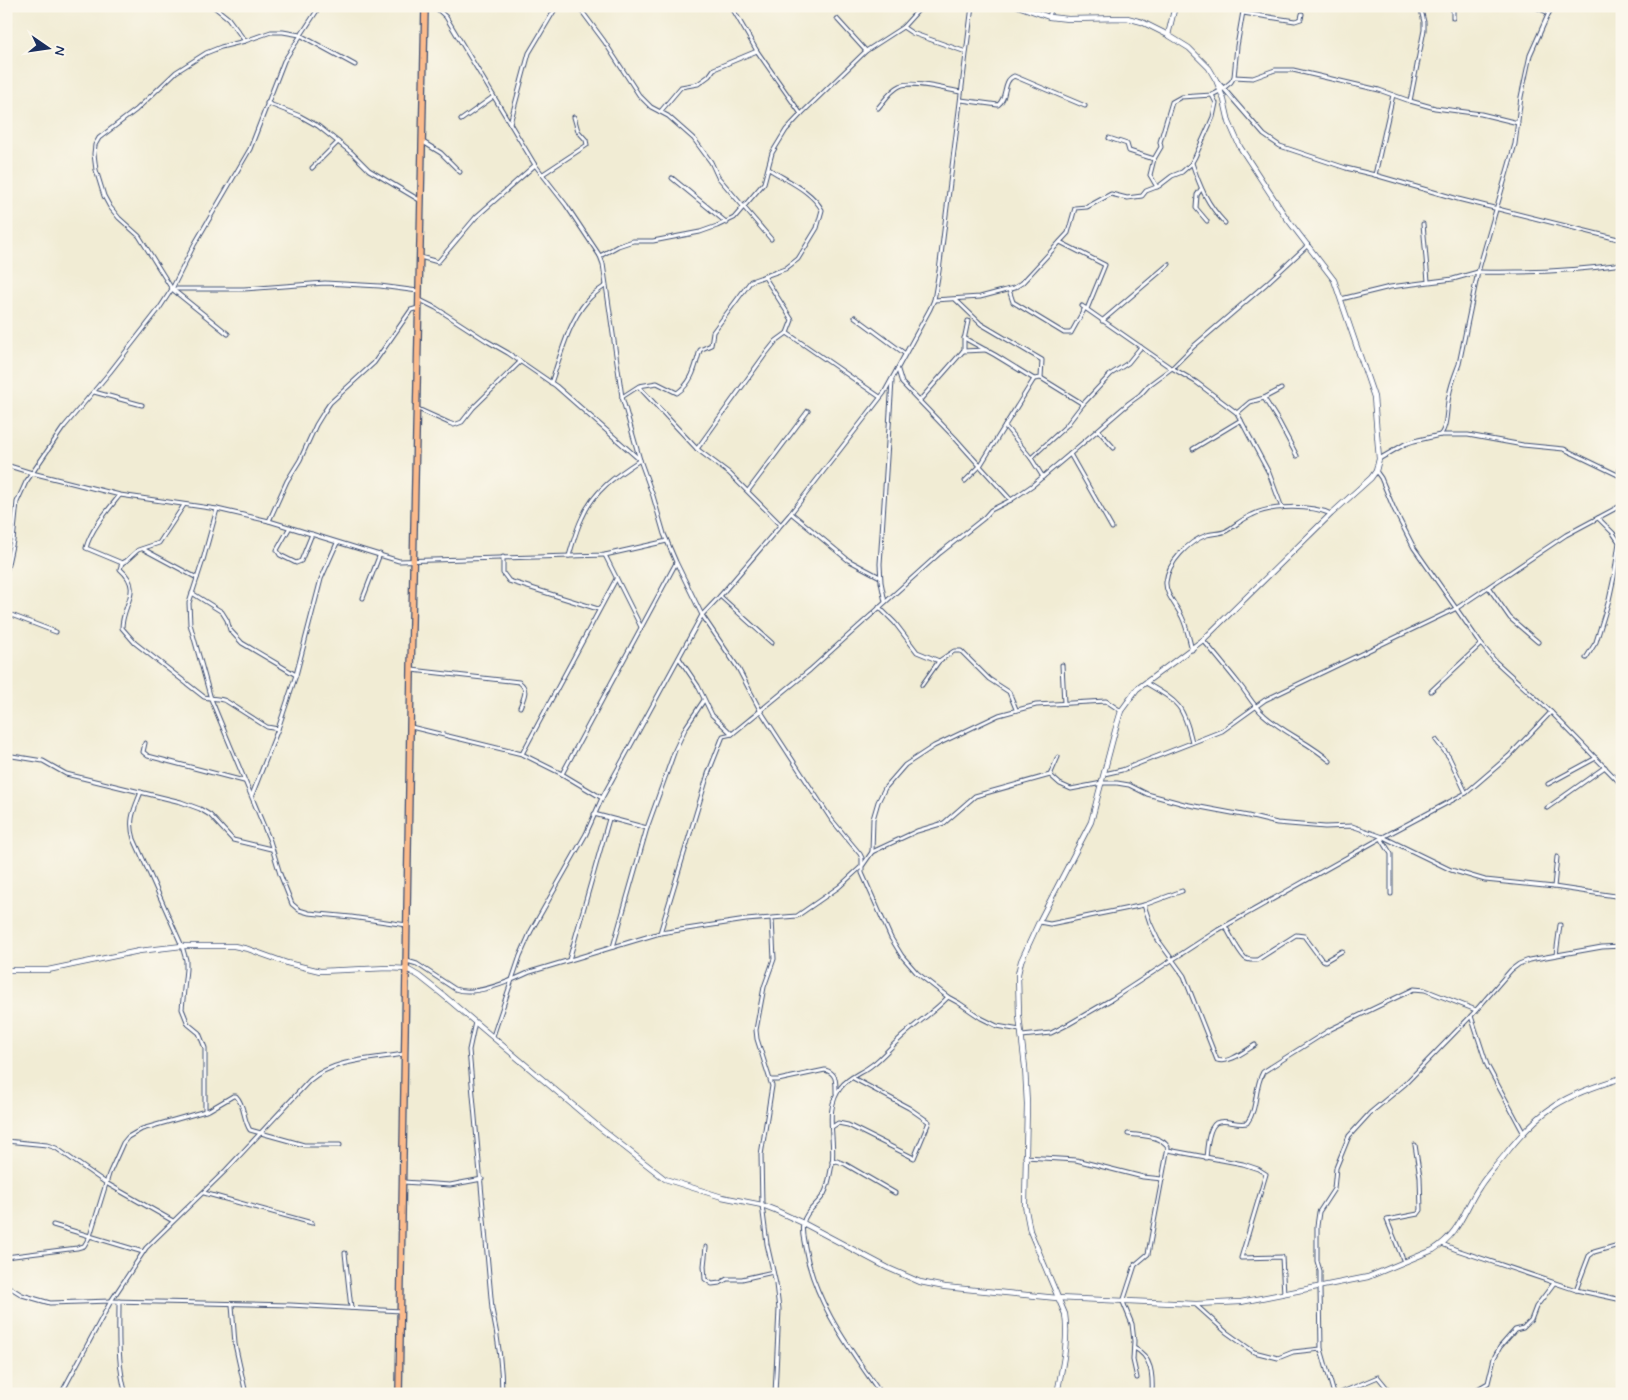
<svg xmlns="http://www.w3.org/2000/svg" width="1628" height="1400" viewBox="0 0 1628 1400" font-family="Mynerve,sans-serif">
<rect width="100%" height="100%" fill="#fbf7ec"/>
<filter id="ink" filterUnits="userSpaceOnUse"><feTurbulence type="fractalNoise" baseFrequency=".02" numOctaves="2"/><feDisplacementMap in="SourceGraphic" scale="10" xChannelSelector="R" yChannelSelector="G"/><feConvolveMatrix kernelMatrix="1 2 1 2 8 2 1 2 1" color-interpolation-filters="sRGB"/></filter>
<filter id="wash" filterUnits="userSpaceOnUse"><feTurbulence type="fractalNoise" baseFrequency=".0096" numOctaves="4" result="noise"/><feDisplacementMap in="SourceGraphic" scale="20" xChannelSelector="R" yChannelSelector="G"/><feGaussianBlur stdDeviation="1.12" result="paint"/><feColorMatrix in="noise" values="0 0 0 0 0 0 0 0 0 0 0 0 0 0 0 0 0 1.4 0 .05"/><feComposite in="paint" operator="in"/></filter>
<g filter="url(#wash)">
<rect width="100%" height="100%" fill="#f1ecd4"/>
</g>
<g filter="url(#ink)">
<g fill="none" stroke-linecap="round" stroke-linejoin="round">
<g stroke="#3b4b70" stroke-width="5">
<g id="minor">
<polyline points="213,6 228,18 245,41"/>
<polyline points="434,6 446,17 535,165 566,205 600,256 603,264 622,397 640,460 653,496 664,534 676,562 702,615 738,668 760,710 831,819 860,854 862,858 862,873 891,938 902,956 917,973 948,997 959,1003 981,1018 997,1026 1020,1030"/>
<polyline points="578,6 604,41 639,95 651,107 668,116 694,139 711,162 718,177 771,239"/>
<polyline points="731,6 757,51 801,114"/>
<polyline points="1453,6 1453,18"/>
<polyline points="1533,6 1549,13"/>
<polyline points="731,8 738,6"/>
<polyline points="1243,13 1295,21 1301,19 1302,14"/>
<polyline points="1049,17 1052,6"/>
<polyline points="837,19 866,51"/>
<polyline points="903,27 912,33 966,52"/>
<polyline points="1234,77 1253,78 1275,70 1293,70 1379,90 1410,101 1435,108 1481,114 1518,123"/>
<polyline points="1218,82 1264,135 1280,146 1346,168 1375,175 1458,199 1622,240"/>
<path d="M 961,100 L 998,105 C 1008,98 1002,81 1014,76 L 1085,106"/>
<polyline points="1410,101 1424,30 1424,22 1420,6"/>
<polyline points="267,103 300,116 318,126 352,153 369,170 421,201"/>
<path d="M 878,108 C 884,101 891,90 900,86 C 911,80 948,90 961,92"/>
<polyline points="660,112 681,87 698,84 709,76 714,69 757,51"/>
<polyline points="461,120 493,97"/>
<polyline points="510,123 529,53 557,6"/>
<polyline points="1109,138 1127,144 1129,151 1154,159"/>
<polyline points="423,142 441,153 460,172"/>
<path d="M 1192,163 C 1200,187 1207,204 1225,223"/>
<polyline points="312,168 338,142"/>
<polyline points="543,174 587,145 586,140 578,131 574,117"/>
<polyline points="1375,175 1393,95"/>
<polyline points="672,178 727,223"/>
<polyline points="1157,187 1150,175 1154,159 1161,147 1160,142 1172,102 1181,97 1212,95 1220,91 1231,82 1234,77 1237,46 1244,6"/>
<polyline points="1201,189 1197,195 1196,208 1207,221"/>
<polyline points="1423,224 1428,281"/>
<polyline points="1060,242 1105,265 1087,309"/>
<polyline points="600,256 618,246 633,241 653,241 700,232 717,226 734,218 764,183 772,153 786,130 801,114 866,51 903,27 922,6"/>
<polyline points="420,257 438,262 476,217 535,165"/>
<polyline points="764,276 792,320 787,333"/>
<polyline points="173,289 244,289 325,283 380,286 418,291"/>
<polyline points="1009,290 1013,302 1064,333 1071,333 1085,308"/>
<polyline points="1341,299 1390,287 1453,279 1478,272 1515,144 1521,97 1530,55 1552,6"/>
<path d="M 420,300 L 436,308 L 487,341 L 508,353 L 556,386 L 640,460 C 617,475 593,491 582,518 C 576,530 573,543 569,556"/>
<polyline points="934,300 980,297 1014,288 1022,283 1068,233 1075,208 1087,207 1111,194 1127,198 1142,196 1146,191 1159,186 1172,176 1182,172 1191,164 1195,157 1213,117 1216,103 1212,95"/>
<polyline points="956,300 981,324 1042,360 1041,378 1034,379 995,355 964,338"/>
<polyline points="1082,306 1171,368"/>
<polyline points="855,317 904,353"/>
<polyline points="1102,321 1169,264"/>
<polyline points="228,334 172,289 139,236 119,218 110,207 104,196 96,170 94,154 95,145 99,138 136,110 176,72 206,53 221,47 245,41 271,32 283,32 300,35 355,65"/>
<polyline points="963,351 986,350"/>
<polyline points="1172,368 1196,382 1237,413 1269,473 1282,508"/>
<polyline points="898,370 902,383 955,438 980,466 1034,379"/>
<polyline points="1041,378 1083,404"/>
<path d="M 551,383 C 561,355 568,323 587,301 C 592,295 599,290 605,286"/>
<polyline points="639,387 697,449 729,473 780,524"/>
<polyline points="94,392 142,405"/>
<path d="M 622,397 L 639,386 L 657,383 L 677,393 C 693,382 695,367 700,350 L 711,345 L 713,332 L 751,281 L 785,269 L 798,259 L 817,228 L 822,210 C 811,190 787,181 769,169"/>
<polyline points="1264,398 1279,422 1297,456"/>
<polyline points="920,400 964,350 964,340 968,321"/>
<polyline points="418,409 449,423 454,425 462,422 473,408 520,362"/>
<polyline points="1237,413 1250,402 1264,398 1281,389"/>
<polyline points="1005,426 1031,458 1043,477"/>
<polyline points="1098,430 1114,448"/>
<path d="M 1440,435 C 1448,427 1446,407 1449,396 C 1451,384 1455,375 1459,364 L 1478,272 C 1526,273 1575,271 1622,264"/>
<polyline points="697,449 764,356 776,341 787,333 880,397"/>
<polyline points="1193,449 1241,420"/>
<polyline points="1070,454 1112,528"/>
<polyline points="1031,458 1066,426 1083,404 1111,374 1128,363 1141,347"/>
<polyline points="1379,459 1405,444 1414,441 1440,435 1468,435 1523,445 1564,449 1622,477"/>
<polyline points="6,465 32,473 120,495 217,509 269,521 399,561 605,555 667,541"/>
<polyline points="1376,471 1381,478 1394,509 1414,548 1481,644 1495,661 1551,712 1622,785"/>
<polyline points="1619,475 1622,456"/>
<polyline points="965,481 980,466 1011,500"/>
<polyline points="748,491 808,411"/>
<path d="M 120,495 C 108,510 91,529 86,548 L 122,563 L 126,561 L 138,550 L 159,543 L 184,505"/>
<polyline points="217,509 203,560 189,603 190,624 211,699 270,841 280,874 292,904 299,910 309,913 351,917 407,925"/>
<polyline points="791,513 848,560 880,577"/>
<polyline points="269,521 287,481 300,460 316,425 324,412 330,403 374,363 411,310 418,308"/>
<polyline points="290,527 277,550 280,555 296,563 301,561 312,534"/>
<polyline points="143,549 197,578"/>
<polyline points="605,555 641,627"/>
<polyline points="503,557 503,573 509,581 598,609"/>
<path d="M 122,563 L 120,569 C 144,590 122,604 122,628 L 135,643 L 204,697 C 212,699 219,698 226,701 L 267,727 L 278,729"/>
<polyline points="6,573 13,541 17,502 26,482 63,428 110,372 159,309 172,289 194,245 250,149 284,61 320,6"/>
<polyline points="1489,588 1510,618 1538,642"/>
<polyline points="192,593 222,612 227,620 230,630 242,643 296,675"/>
<polyline points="720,596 772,643"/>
<polyline points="363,598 380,554"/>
<polyline points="885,602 881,582 880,564 892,381"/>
<polyline points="879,607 895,623 917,652 939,661 954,651 961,651 989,679 1009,692 1016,709"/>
<polyline points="6,613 56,632"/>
<path d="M 1203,640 C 1216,655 1228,670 1240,685 C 1248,695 1254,707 1264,715 C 1284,733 1310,743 1330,761"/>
<path d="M 1192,650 C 1189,639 1187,627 1182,617 C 1177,606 1165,594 1166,582 C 1168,562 1189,541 1207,535 C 1213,533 1220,534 1226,531 C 1235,526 1242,519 1252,515 C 1271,505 1311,505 1331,514"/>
<polyline points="679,658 698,686 712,715 732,734"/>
<polyline points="1586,658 1596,642 1609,600 1614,577 1619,542 1613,533 1598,518"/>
<polyline points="1062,665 1064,703"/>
<path d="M 412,670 L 519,682 C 529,689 524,697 520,707"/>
<path d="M 1146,683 C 1178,702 1183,704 1192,742"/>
<polyline points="922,685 939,661"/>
<polyline points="1431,691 1481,644"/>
<polyline points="411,727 522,754 562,774 602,798"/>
<polyline points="1436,740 1449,757 1466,793"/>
<polyline points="145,743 143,752 148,756 244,781"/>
<polyline points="522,754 616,579"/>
<polyline points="6,755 43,761 66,774 181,802 200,809 210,815 233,840 271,849"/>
<polyline points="562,774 676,563"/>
<polyline points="1104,774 1122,770 1222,731 1265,700 1457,608 1566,535 1622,505"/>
<polyline points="1050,775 1060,784 1071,789 1102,783 1117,783 1129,785 1147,794 1184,804 1248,816 1277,823 1325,827 1352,826 1383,837 1451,870 1485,880 1554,887 1622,897"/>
<polyline points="1548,784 1596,758"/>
<path d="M 141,792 C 134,810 128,820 134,839 L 182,946 L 186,960 L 186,969 L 182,1009 L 188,1024 L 199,1033 L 205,1048 L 205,1111"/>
<polyline points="252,795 278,729 296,675 321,579 337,543"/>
<polyline points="1547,808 1605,767"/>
<polyline points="594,814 647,828"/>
<polyline points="1381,838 1391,854 1391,894"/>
<polyline points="872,852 917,831 944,823 975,796 1050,775 1058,757"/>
<polyline points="1554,887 1557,857"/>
<path d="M 1144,905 L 1150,923 L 1158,940 L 1184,976 L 1217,1060 C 1229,1064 1245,1051 1255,1045"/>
<polyline points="772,919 774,959 764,987 756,1030 757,1039 772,1086 761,1155 762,1205 767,1244 776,1284 779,1309 775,1394"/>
<polyline points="1039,922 1050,924 1144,905 1182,891"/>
<path d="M 1225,926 C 1230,934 1238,951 1245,958 C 1249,961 1253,960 1257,960 L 1296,935 L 1304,936 L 1321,959 L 1325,961 L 1342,951"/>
<polyline points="660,933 708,774 723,736 732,734 810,670 940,553 984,518 991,510 1011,500 1033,485 1070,454 1129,403 1140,395 1149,385 1172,368 1194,346 1266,284 1308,245"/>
<polyline points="613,947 647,828 675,750 686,727 704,700"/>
<polyline points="1556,955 1560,925"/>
<polyline points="569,960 609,819"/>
<path d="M 407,961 L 417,964 L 455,989 C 475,997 511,981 530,972 L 660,933 L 746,920 L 797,916 L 839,887 L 863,865 L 872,852 L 873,819 L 878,802 L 885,788 L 905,765 L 934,746 L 999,715 L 1036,705 L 1106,701 L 1121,711"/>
<polyline points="1471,1016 1487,1065 1523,1132"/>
<path d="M 475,1022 L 469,1050 L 492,1309 C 498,1337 502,1365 502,1394"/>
<polyline points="493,1036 520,956 531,931 586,834 602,798 702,615 720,596 791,513 884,393 930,309 934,300 939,271 972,6"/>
<polyline points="1022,1036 1051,1033 1069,1024 1112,999 1218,930 1383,837 1466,793 1509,756 1551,712"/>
<path d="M 771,1080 L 778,1080 L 825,1070 C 837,1073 836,1082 836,1093"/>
<polyline points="832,1127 838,1123 848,1125 914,1158 929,1122 909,1108 853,1078"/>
<path d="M 1128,1134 C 1140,1136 1161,1135 1168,1147 L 1148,1254 L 1135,1265 L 1123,1302 L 1132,1324 L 1134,1341 L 1133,1360 L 1137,1378"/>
<polyline points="6,1141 47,1145 56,1148 106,1183 173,1221"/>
<polyline points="1168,1150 1243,1164 1258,1169 1266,1174 1241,1258 1282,1257 1284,1294"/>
<polyline points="1025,1157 1076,1160 1143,1177 1162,1179"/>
<path d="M 1206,1158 C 1207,1149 1208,1123 1219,1122 C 1228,1120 1237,1125 1247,1123 C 1258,1109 1254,1088 1263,1072 L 1331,1029 L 1414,989 L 1425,990 L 1476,1010"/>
<polyline points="832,1162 837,1161 845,1164 895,1193"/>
<polyline points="403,1182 450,1185 482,1179"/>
<polyline points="204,1193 312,1223"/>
<polyline points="53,1225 143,1252"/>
<polyline points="1442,1244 1457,1250 1576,1290 1622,1300"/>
<polyline points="706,1247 704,1266 705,1279 712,1284 720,1283 727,1279 742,1279 773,1272"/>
<polyline points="345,1253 351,1308"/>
<path d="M 6,1257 L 77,1248 L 84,1246 L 90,1236 L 109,1174 L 123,1143 L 128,1137 L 142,1129 L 209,1110 L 233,1096 L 236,1096 C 245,1105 243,1120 250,1130 L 304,1145 L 340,1145"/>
<polyline points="1404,1262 1387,1220 1418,1214 1421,1210 1420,1177 1415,1145"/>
<polyline points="6,1285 22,1295 50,1303 111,1301 290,1305 401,1311"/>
<polyline points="1576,1290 1589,1256 1594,1252 1622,1244"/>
<path d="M 119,1301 C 119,1332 117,1364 126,1394"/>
<polyline points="232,1305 235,1344 246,1394"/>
<polyline points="1196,1305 1226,1332 1254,1352 1278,1358 1293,1352 1321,1349"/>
<path d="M 1134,1348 C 1152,1356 1153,1376 1152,1394"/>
<path d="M 61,1394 L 111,1301 L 146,1248 L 226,1170 L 310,1080 C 335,1059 373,1059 404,1054"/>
<path d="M 881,1394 C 850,1349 814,1302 805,1247 C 804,1240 801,1231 803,1224 C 805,1211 818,1205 824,1194 C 829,1185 830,1174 832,1164 C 836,1138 823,1110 841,1087 C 848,1077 862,1073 872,1065 C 884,1056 893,1044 905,1034 C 919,1021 935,1011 948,997"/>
<polyline points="1334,1394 1321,1349 1320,1288 1320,1271 1317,1261 1317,1226 1319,1212 1334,1189 1336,1168 1349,1136 1370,1113 1405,1084 1471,1016 1511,970 1519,964 1529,960 1602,947 1622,946"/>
<polyline points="1338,1394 1378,1377 1392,1394"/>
<polyline points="1475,1394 1476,1390 1488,1383 1494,1358 1500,1347 1515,1330 1523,1328 1531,1320 1536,1307 1554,1283"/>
</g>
</g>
<g stroke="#3b4b70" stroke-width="6">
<g id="tertiary">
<path d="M 1018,6 L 1049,17 L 1068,19 L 1127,18 L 1142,22 L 1168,35 L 1189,48 L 1209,68 L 1216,80 L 1224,100 L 1229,122 L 1240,147 L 1285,216 L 1334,280 L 1374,397 L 1379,459 L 1376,471 L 1371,478 L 1331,514 L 1203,640 L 1137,689 L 1121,711 L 1115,731 L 1091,822 L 1039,922 L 1021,961 L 1018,974 L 1019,1016 L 1025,1067 L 1027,1104 L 1025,1205 L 1030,1231 L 1065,1314 C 1069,1342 1062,1367 1057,1394"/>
<polyline points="1168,35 1175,6"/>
<path d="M 6,970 L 48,970 L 139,951 L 182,946 L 234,946 L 248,949 L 287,963 L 320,971 L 388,968 L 407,969 L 419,976 L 443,995 L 600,1128 L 665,1179 L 722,1197 L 762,1205 L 775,1210 L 803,1223 L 888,1268 L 920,1282 L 945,1287 L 1057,1298 L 1196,1304 L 1241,1302 L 1368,1277 L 1433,1250 C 1461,1232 1463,1211 1480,1186 C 1487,1175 1496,1166 1504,1156 C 1541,1108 1564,1095 1622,1078"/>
</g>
</g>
<g stroke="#3b4b70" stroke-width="8">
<polyline id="primary" points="399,1394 411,670 425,6"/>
</g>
<use href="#minor" stroke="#fff" stroke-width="3"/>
<use href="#tertiary" stroke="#fff" stroke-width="4.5"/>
<use href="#primary" stroke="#fbbb8c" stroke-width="5.5"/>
</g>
</g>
<rect width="1628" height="1400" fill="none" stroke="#fbf7ec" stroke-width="25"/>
<g transform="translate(48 48) rotate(103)" stroke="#fbf7ec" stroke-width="4" paint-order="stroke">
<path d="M0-4L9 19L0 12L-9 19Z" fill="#1b2f5e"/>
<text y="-8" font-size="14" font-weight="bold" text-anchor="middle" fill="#1b2f5e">N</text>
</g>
</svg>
